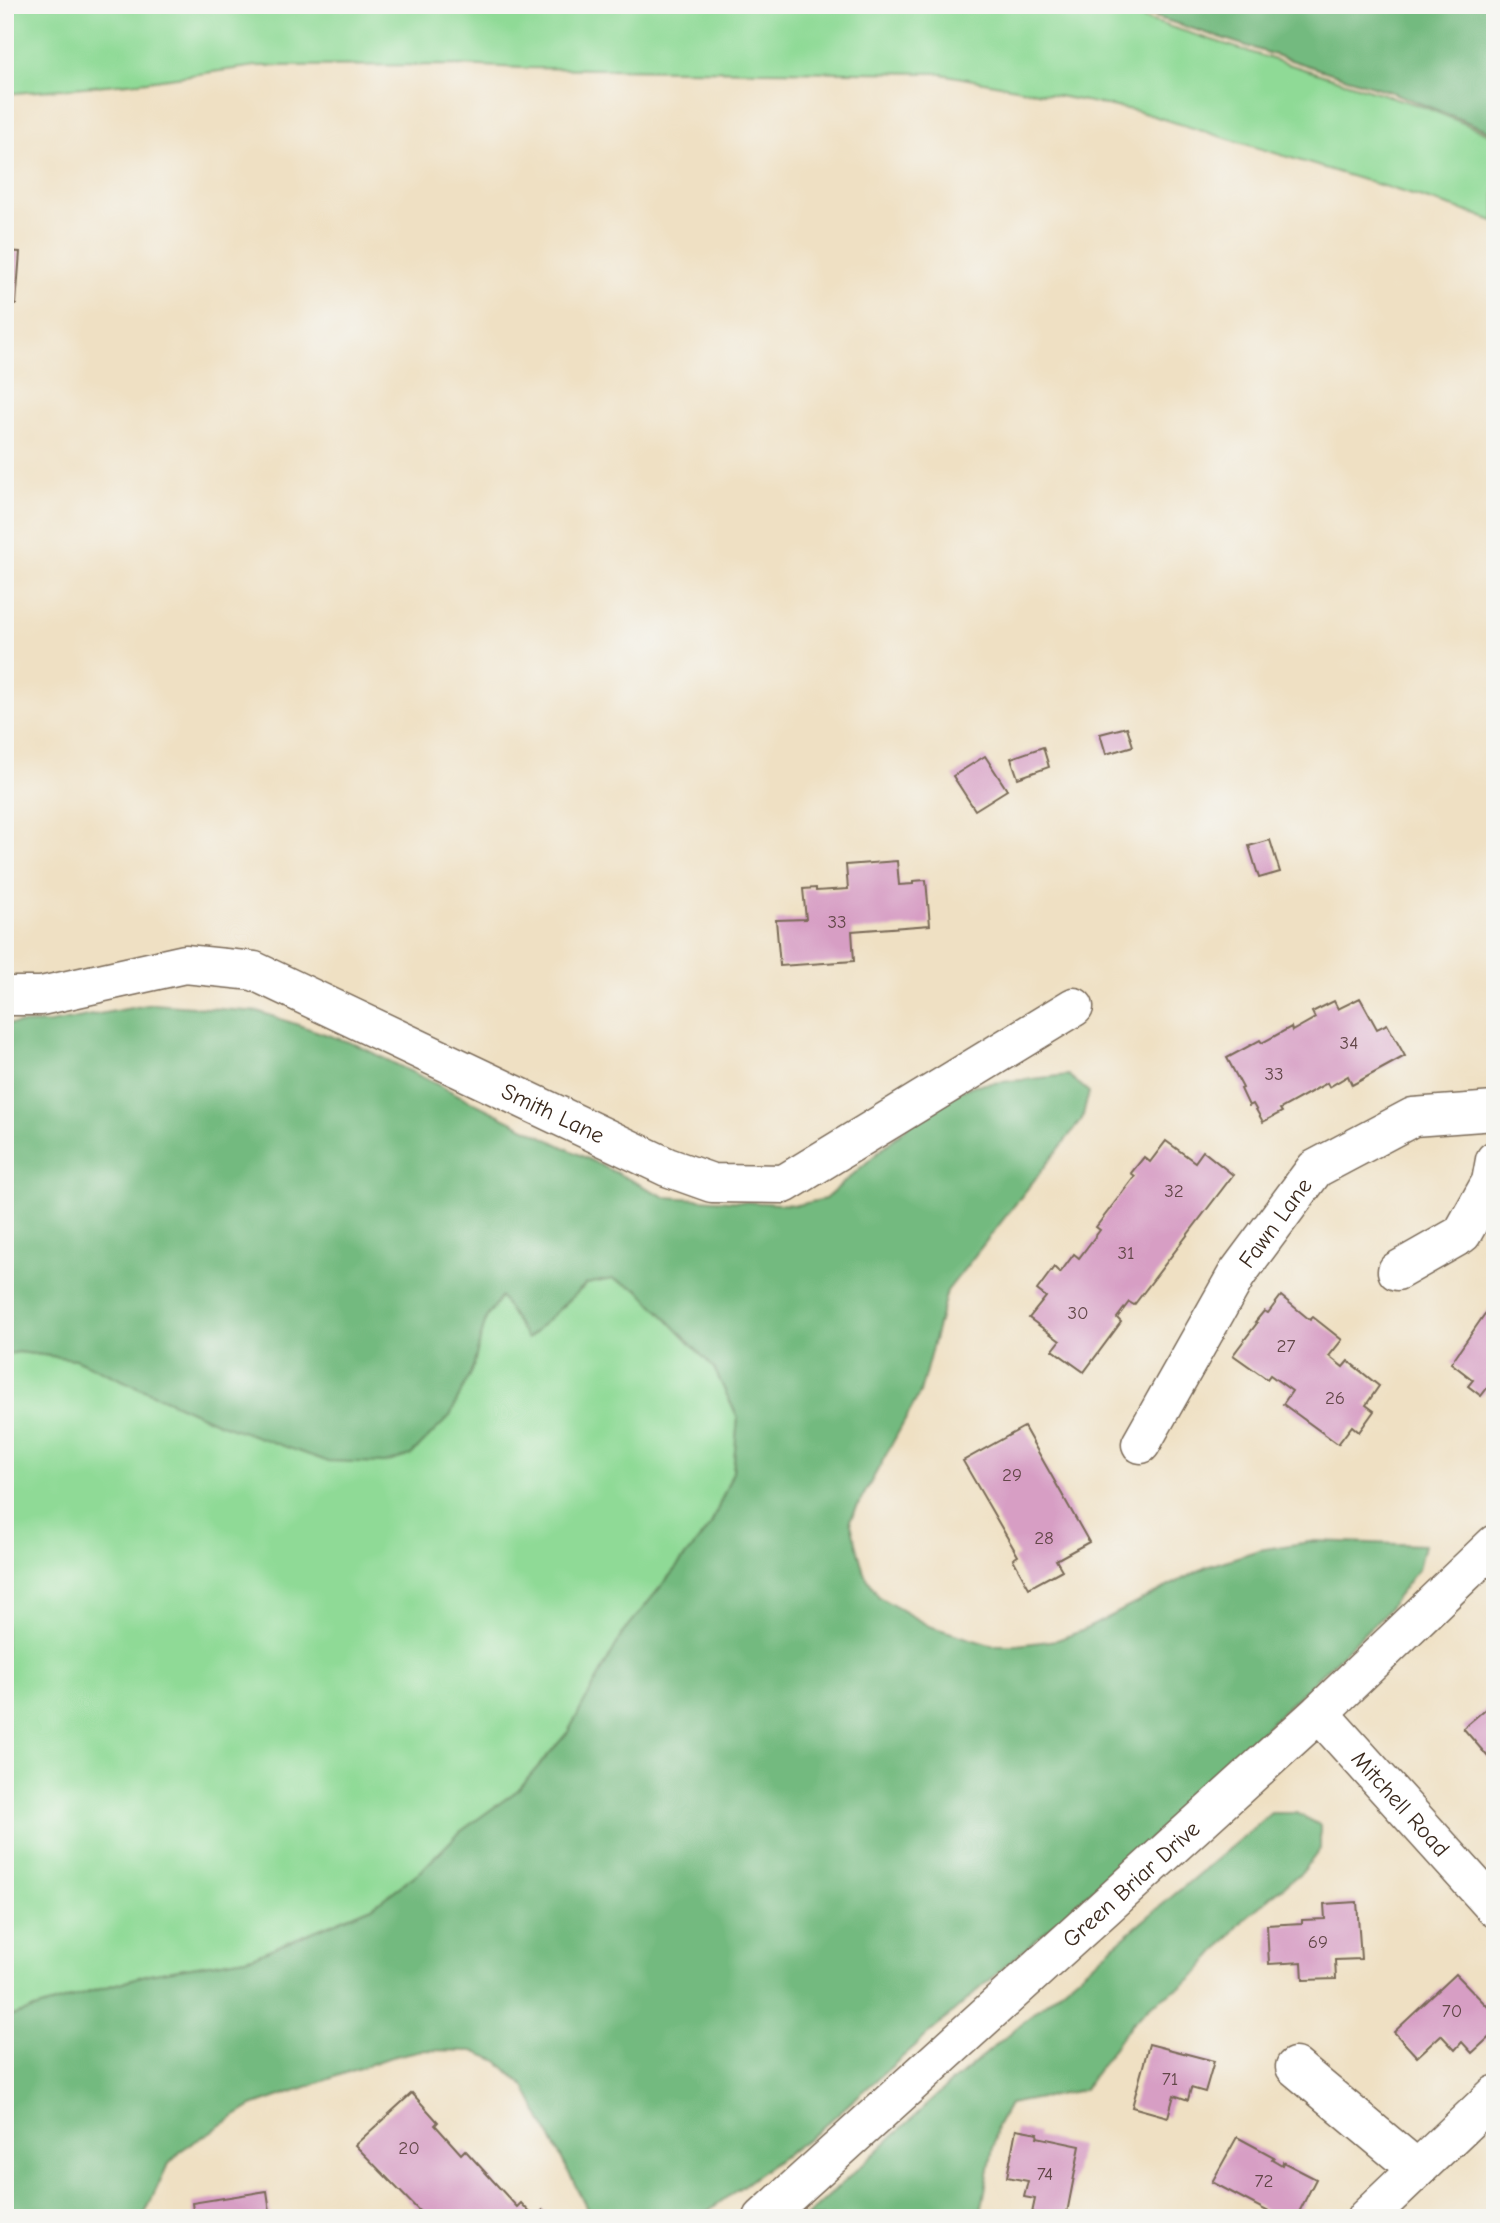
<svg xmlns="http://www.w3.org/2000/svg" width="1500" height="2223" viewBox="0 0 1500 2223" font-family="'Comic Neue',sans-serif">
<rect width="100%" height="100%" fill="#f6f6f2"/>
<filter id="ink" filterUnits="userSpaceOnUse"><feTurbulence type="fractalNoise" baseFrequency=".0143" numOctaves="2"/><feDisplacementMap in="SourceGraphic" scale="14" xChannelSelector="R" yChannelSelector="G"/><feConvolveMatrix kernelMatrix="1 2 1 2 8 2 1 2 1" color-interpolation-filters="sRGB"/></filter>
<filter id="wash" filterUnits="userSpaceOnUse"><feTurbulence type="fractalNoise" baseFrequency=".00686" numOctaves="4" result="noise"/><feDisplacementMap in="SourceGraphic" scale="28" xChannelSelector="R" yChannelSelector="G"/><feGaussianBlur stdDeviation="1.57" result="paint"/><feColorMatrix in="noise" values="0 0 0 0 0 0 0 0 0 0 0 0 0 0 0 0 0 1.4 0 .05"/><feComposite in="paint" operator="in"/></filter>
<g filter="url(#wash)">
<rect width="100%" height="100%" fill="#efe0c3"/>
<g fill="#8fda96" stroke="#65825a" stroke-width="2">
<polygon points="5,5 1101,5 1424,107 1495,136 1495,222 1478,215 1137,111 936,73 524,68 459,65 256,66 140,82 5,94"/>
<polygon points="612,1279 638,1289 714,1368 738,1418 733,1472 711,1525 623,1633 568,1732 518,1790 460,1832 421,1871 372,1907 252,1957 149,1974 5,2018 5,1355 18,1352 75,1359 218,1423 473,1367 486,1318 502,1296 528,1338 587,1284"/>
</g>
<g fill="#73ba7f" stroke="#57724e" stroke-width="2">
<polygon points="1118,5 1495,5 1495,133 1394,93"/>
<polygon points="153,1004 260,1012 357,1045 665,1197 797,1205 825,1199 939,1099 975,1085 1068,1075 1089,1092 1082,1119 947,1291 920,1393 850,1520 864,1573 879,1597 929,1626 990,1645 1017,1645 1057,1640 1084,1630 1206,1567 1259,1550 1315,1541 1424,1545 1418,1569 1385,1613 1147,1842 817,2132 698,2218 590,2218 584,2202 525,2087 498,2061 473,2051 422,2050 391,2057 252,2106 183,2149 167,2166 143,2218 5,2218 5,2018 149,1974 252,1957 372,1907 421,1871 460,1832 518,1790 568,1732 623,1633 711,1525 733,1472 738,1418 714,1368 638,1289 612,1279 586,1284 527,1339 501,1297 486,1318 473,1367 450,1416 411,1455 385,1463 326,1461 218,1423 75,1359 18,1352 5,1355 5,1024 50,1023"/>
<polygon points="1271,1813 1297,1813 1320,1825 1320,1849 1305,1869 1245,1918 1192,1979 1150,2006 1131,2024 1083,2090 1009,2104 997,2126 980,2218 805,2218 944,2089"/>
</g>
<g id="blocks">
<g fill="#d79ec4">
<polygon points="5,251 20,252 16,305 5,304"/>
<polygon points="1127,727 1133,746 1106,754 1100,734"/>
<polygon points="1043,747 1049,767 1018,778 1011,758"/>
<polygon points="985,756 1007,790 975,810 953,776"/>
<polygon points="1270,840 1280,872 1259,878 1249,846"/>
<polygon points="897,861 899,885 913,884 913,881 926,880 930,925 852,931 854,961 780,966 776,920 806,919 803,889 816,888 816,891 848,889 846,865"/>
<polygon points="1360,998 1377,1029 1387,1024 1405,1056 1352,1085 1348,1076 1329,1087 1327,1083 1280,1109 1282,1112 1263,1122 1253,1104 1249,1106 1241,1089 1243,1088 1227,1058 1260,1040 1262,1043 1291,1027 1292,1031 1315,1018 1312,1012 1334,1001 1338,1009"/>
<polygon points="1166,1141 1195,1162 1203,1151 1233,1175 1134,1305 1129,1302 1117,1318 1121,1322 1084,1372 1053,1350 1060,1341 1029,1318 1046,1297 1037,1290 1054,1267 1060,1273 1074,1254 1079,1258 1100,1230 1096,1227 1135,1176 1131,1173 1144,1157 1150,1162"/>
<polygon points="1281,1296 1310,1320 1313,1317 1342,1340 1329,1356 1343,1367 1348,1361 1379,1386 1366,1405 1374,1411 1359,1432 1352,1426 1338,1444 1283,1404 1292,1391 1270,1375 1267,1379 1233,1355 1257,1323 1255,1322 1264,1311 1268,1313"/>
<polygon points="1495,1303 1495,1393 1488,1387 1481,1396 1468,1386 1473,1380 1451,1363 1484,1315"/>
<polygon points="1024,1427 1089,1542 1056,1560 1062,1570 1029,1588 1013,1559 1018,1556 963,1461"/>
<polygon points="1495,1701 1495,1765 1463,1728"/>
<polygon points="1357,1902 1361,1959 1335,1960 1336,1979 1303,1980 1302,1962 1269,1964 1267,1925 1302,1923 1302,1920 1325,1919 1324,1904"/>
<polygon points="1456,1974 1488,2007 1495,2000 1495,2032 1472,2053 1462,2042 1455,2050 1441,2035 1417,2057 1394,2032"/>
<polygon points="1149,2044 1214,2061 1205,2092 1191,2088 1188,2100 1174,2095 1168,2117 1132,2107"/>
<polygon points="412,2093 438,2122 435,2125 461,2154 465,2150 517,2207 521,2203 535,2218 543,2210 551,2218 426,2218 355,2145"/>
<polygon points="1016,2129 1038,2133 1037,2137 1080,2146 1066,2218 1031,2218 1035,2199 1024,2197 1028,2181 1007,2177"/>
<polygon points="1237,2137 1274,2157 1272,2159 1282,2165 1283,2162 1316,2179 1296,2218 1280,2218 1212,2182"/>
<polygon points="267,2191 271,2218 194,2218 192,2203"/>
</g>
</g>
</g>
<g filter="url(#ink)">
<use href="#blocks" fill-opacity="0" stroke="#7a6a58" stroke-width="2"/>
<g fill="none" stroke-linecap="round" stroke-linejoin="round">
<g stroke="#7a6a58" stroke-width="41">
<g id="minor">
<path id="s1" d="M 5,996 L 41,996 L 185,964 L 254,971 L 667,1167 L 712,1183 L 784,1184 L 1074,1007"/>
<polyline points="1397,1271 1462,1234 1491,1182 1495,1160"/>
<path id="s2" d="M 1141,1444 L 1237,1274 L 1315,1169 L 1413,1117 L 1495,1111"/>
<path id="s3" d="M 1319,1713 L 1495,1908"/>
<polyline points="1295,2067 1417,2169"/>
<path id="s4" d="M 763,2218 L 1319,1713 L 1495,1544"/>
<polyline points="1366,2218 1495,2095"/>
</g>
</g>
<use href="#minor" stroke="#fff" stroke-width="38"/>
</g>
</g>
<g text-anchor="middle" dominant-baseline="central" stroke-width="5" stroke-linejoin="round" paint-order="stroke">
<g font-size="19" fill="#624748">
<text x="837" y="922">33</text>
<text x="1349" y="1043">34</text>
<text x="1274" y="1074">33</text>
<text x="1174" y="1191">32</text>
<text x="1126" y="1253">31</text>
<text x="1078" y="1313">30</text>
<text x="1286" y="1346">27</text>
<text x="1335" y="1398">26</text>
<text x="1012" y="1475">29</text>
<text x="1044" y="1538">28</text>
<text x="1318" y="1942">69</text>
<text x="1452" y="2011">70</text>
<text x="1170" y="2079">71</text>
<text x="409" y="2148">20</text>
<text x="1045" y="2174">74</text>
<text x="1264" y="2181">72</text>
</g>
<g font-size="23" fill="#3b2a1e" stroke="#f6f6f2">
<text stroke="none"><textPath href="#s1" startOffset="584">Smith Lane</textPath></text>
<text stroke="none"><textPath href="#s2" startOffset="259">Fawn Lane</textPath></text>
<text stroke="none"><textPath href="#s3" startOffset="122">Mitchell Road</textPath></text>
<text stroke="none"><textPath href="#s4" startOffset="497">Green Briar Drive</textPath></text>
</g>
</g>
<rect width="1500" height="2223" fill="none" stroke="#f6f6f2" stroke-width="28"/>
</svg>
